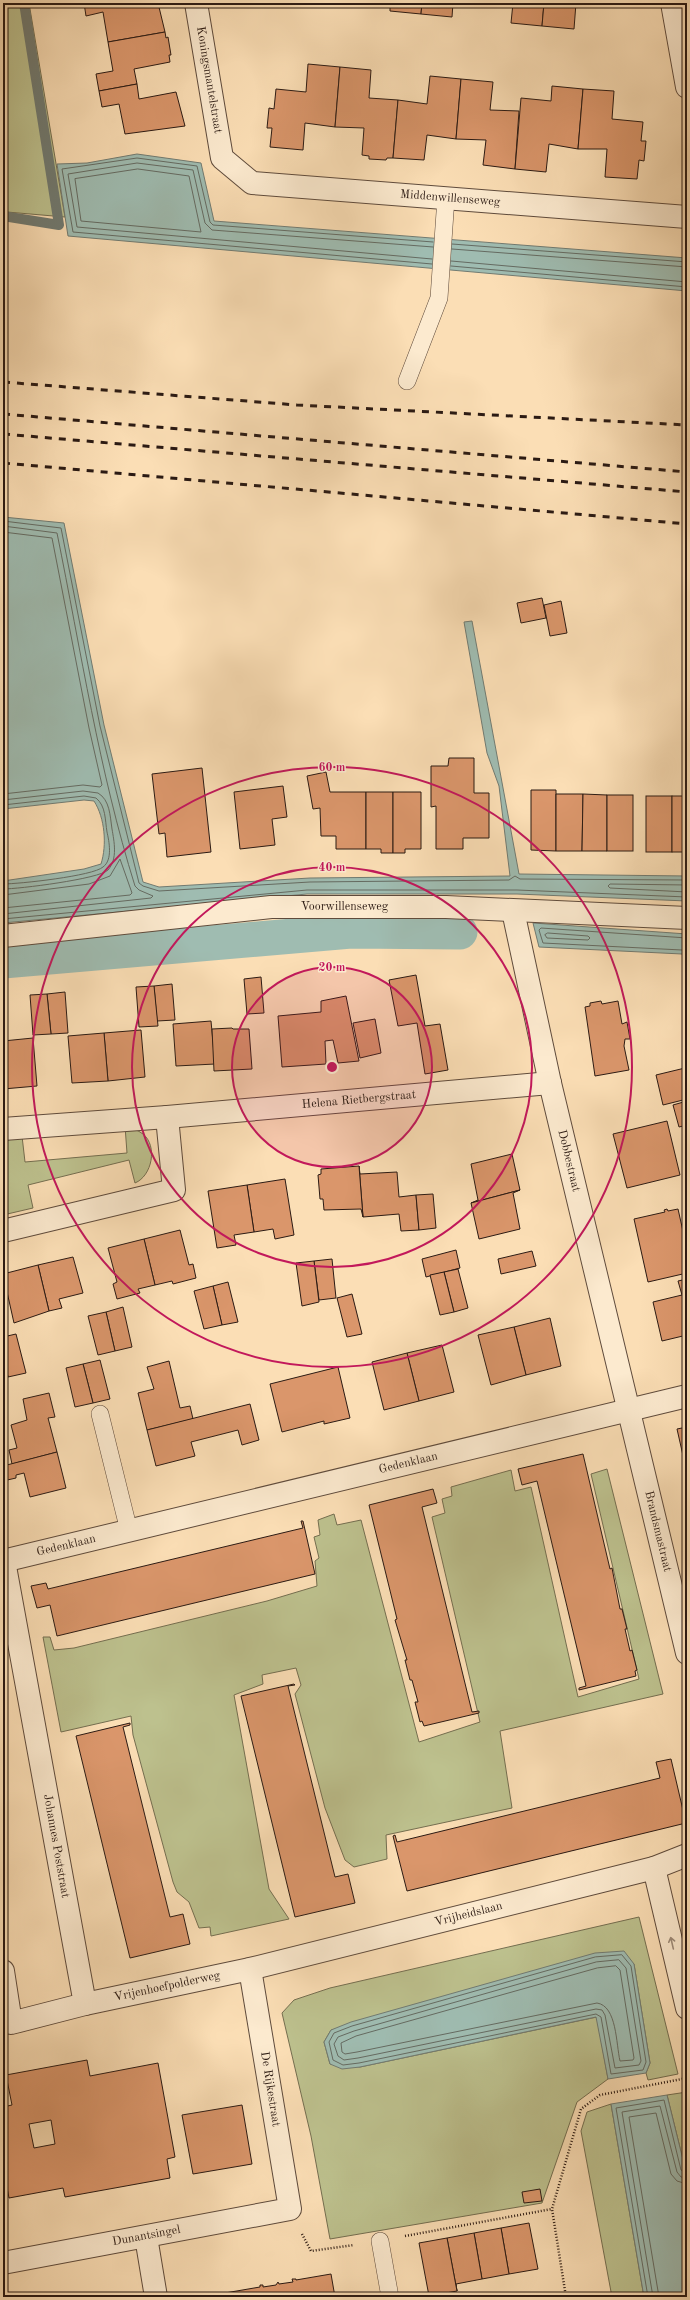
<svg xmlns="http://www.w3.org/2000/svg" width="690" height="2300" viewBox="0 0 690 2300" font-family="'Old Standard TT',serif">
<rect width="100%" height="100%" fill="#fbdeb5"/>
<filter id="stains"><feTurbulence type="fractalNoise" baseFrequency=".005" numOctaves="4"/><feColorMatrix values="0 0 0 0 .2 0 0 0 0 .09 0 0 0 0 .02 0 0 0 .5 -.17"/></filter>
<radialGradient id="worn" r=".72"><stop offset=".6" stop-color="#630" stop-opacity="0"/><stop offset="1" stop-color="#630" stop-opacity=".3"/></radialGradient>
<g fill="#bdc18e" stroke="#746e50">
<polygon points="3,3 29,3 65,217 7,212 7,218 3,218"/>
<path d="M 125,1126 C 131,1128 138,1130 143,1134 C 158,1146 152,1176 135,1183 L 129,1160 L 28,1185 L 33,1208 L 3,1215 L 3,1137 L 22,1136 L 25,1162 L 127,1153 Z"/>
<polygon points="607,1469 663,1694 500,1731 512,1808 386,1835 387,1859 354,1867 345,1860 325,1808 295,1694 301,1685 296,1668 262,1675 263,1684 234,1695 269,1889 289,1919 211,1936 210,1927 199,1928 189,1902 177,1892 173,1882 133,1735 131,1716 61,1732 43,1637 50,1637 54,1650 74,1648 267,1601 317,1586 315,1561 319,1558 314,1537 320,1535 318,1520 334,1514 337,1525 361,1520 419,1742 480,1722 432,1517 445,1513 442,1499 452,1496 451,1487 511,1470 515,1491 531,1487 578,1697 639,1679 591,1474"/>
<polygon points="639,1917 678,2074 648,2080 646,2073 650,2063 634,1964 331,2030 324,2042 330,2064 360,2067 597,2017 608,2079 577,2102 542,2203 330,2239 311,2136 282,2013 294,2000 330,1988"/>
<polygon points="687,2092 687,2176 667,2095"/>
<polygon points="611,2104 644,2297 612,2297 581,2131 587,2112"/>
</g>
<g fill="#9fbcb1" stroke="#717b72">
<polygon points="137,154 201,163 214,221 687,258 687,291 68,236 57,164 87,163"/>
<path d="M 3,517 L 64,523 L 104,725 L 143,882 L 159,887 L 310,878 L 510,876 L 499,786 L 487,753 L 464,622 L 472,621 L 519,874 L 687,876 L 687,901 L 517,894 L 307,894 L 3,923 L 3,881 L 84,869 L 101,864 C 107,845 105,818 94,801 L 84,800 L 3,809 Z"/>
<polygon points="533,923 687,934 687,961 682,954 539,947"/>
<polygon points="624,1951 634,1964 650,2063 646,2073 608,2079 596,2017 360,2067 342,2069 330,2064 324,2042 331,2030 351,2022 595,1953"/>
<polygon points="667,2095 687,2176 687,2297 644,2297 611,2104"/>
</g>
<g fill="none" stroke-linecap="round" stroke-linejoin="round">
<g stroke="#656b62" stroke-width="1">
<polygon points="138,169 189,176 201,232 81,221 75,179"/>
<polyline points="452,244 687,262"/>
<polyline points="452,249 687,267"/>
<polyline points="432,259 77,227 68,174 137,163 193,170 205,223 212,230 433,247"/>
<polyline points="451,261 687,282"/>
<polyline points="432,264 73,232 62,169 137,158 197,166 210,222 213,225 433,242"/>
<polyline points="451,266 687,287"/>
<polyline points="3,521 61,528 100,726 139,883 143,886 159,891 310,882 509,880 515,876 520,879 687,880"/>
<path d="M 3,526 L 57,533 C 81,651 99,771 135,886 L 139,890 L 153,896 L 151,898 L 3,914"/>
<polyline points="3,532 52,538 89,728 102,785 100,787 83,785 3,794"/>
<path d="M 3,800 L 83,791 L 98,793 C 110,800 110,816 112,829 C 114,841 118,859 108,870 C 99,879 19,889 3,889"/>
<path d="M 3,805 L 84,796 L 96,798 C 106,806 105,820 107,832 C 109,841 113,860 103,867 C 93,876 19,884 3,884"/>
<polyline points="687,885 610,884 608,886 610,888 687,892"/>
<polyline points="3,895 89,884 110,876 120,859 132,893 130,895 3,908"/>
<polyline points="3,919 307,890 517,890 687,897"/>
<polygon points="548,933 588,936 590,938 588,940 547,938 545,935"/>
<polyline points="687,938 541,928 539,930 543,943 682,950 687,954"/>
<polygon points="622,1955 631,1966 646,2062 643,2070 611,2074 601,2017 596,2014 359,2063 343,2065 333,2060 329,2042 334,2033 352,2026 595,1957"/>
<polygon points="619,1960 626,1968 641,2061 639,2065 615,2068 605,2015 602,2010 596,2009 358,2058 344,2060 338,2056 334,2044 338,2037 354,2031 596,1962"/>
<path d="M 616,1966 L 620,1970 L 634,2058 L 633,2060 L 620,2061 C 616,2044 617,2006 597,2003 L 357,2052 L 345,2054 L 342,2052 L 341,2043 L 356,2036 L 597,1968 Z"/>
<polyline points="648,2297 616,2108 664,2100 681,2170 687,2173"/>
<polyline points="653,2297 622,2112 660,2106 677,2172 681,2177 687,2178"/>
<polyline points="659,2297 629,2117 656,2113 671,2174 677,2181 687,2184"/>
</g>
<polyline stroke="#717b72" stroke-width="10" points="3,216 59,225 24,3"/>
<polyline stroke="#9fbcb1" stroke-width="35" points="3,961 351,931 460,932"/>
</g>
<g fill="#da966b" stroke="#2b1a13" fill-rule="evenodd">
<polygon points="84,3 123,3 124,7 158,3 165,32 108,42 103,12 86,16"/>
<polygon points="299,3 331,3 330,7"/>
<polygon points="390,3 422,3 421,14 390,11"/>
<polygon points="422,3 453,3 452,17 421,14"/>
<polygon points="513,3 544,3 542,26 511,23"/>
<polygon points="544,3 576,3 574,29 542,26"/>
<polygon points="165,32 166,38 168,37 171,55 169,55 170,62 134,69 137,84 99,91 96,74 113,71 108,42"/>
<polygon points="308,64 340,67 335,127 305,123 303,150 270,147 272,128 267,128 269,108 274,109 276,89 306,92"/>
<polygon points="340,67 371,70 369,98 398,100 393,158 387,158 386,160 369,159 369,156 362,155 364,128 335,127"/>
<polygon points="430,76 461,79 456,139 427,135 424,160 393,158 398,100 427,104"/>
<polygon points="461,79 493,82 490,110 519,111 515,169 483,165 486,140 456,139"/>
<polygon points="137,84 139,99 176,92 185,126 125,134 119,104 102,107 99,91"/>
<polygon points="552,86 583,89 578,149 549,144 546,172 515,169 521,98 551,101"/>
<polygon points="583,89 614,91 612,119 643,122 641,141 646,141 644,161 639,160 637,179 605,177 607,149 578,149"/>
<polygon points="542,598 546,618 521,623 517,603"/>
<polygon points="561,601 567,633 550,636 544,605"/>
<polygon points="449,758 474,758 474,793 489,793 489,838 463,838 463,849 436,849 436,806 431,807 431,766 448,766"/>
<polygon points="202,768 211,852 167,857 165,833 159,834 152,774"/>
<polygon points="326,772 330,792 366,792 366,849 336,849 336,836 321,836 320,808 313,809 307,776"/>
<polygon points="283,786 287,817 272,819 275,845 240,849 234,792"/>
<polygon points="531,790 556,790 556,851 531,850"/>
<polygon points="366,792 393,792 393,853 381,853 381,849 366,849"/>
<polygon points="393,792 421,792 421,849 405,849 405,853 393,853"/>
<polygon points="556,794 583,794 582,851 556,851"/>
<polygon points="583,794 607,795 607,851 582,851"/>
<rect x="607" y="795" width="26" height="56"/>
<rect x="646" y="796" width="26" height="56"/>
<rect x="672" y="796" width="15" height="56"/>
<polygon points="416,975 425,1026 440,1024 448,1070 425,1074 417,1023 398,1026 389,980"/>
<polygon points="261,977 264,1013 247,1014 244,979"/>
<polygon points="172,984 175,1020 157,1021 154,986"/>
<polygon points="154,986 158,1026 139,1027 136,987"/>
<polygon points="65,992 68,1033 51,1034 47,994"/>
<polygon points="47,994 51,1034 33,1035 30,995"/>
<polygon points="346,996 359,1061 338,1063 333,1040 325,1041 326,1064 282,1067 278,1016 321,1012 321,1001"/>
<polygon points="601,1001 602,1004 618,1001 622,1024 627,1022 630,1039 625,1039 624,1046 629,1070 595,1076 585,1007 590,1006 590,1003"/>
<polygon points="375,1019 381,1053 360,1058 353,1023"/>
<polygon points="211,1021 215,1064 176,1066 173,1024"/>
<polygon points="232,1028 233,1029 249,1029 252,1069 214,1071 212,1029"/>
<polygon points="141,1030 145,1077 108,1081 104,1033"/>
<polygon points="104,1033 108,1081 72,1083 68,1036"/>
<polygon points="33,1038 37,1086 3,1089 3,1041"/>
<polygon points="685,1068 687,1099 663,1105 656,1075"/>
<polygon points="687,1101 687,1125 679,1127 673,1105"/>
<polygon points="667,1121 680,1175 627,1188 613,1134"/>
<polygon points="512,1154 520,1190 471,1203 478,1200 471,1164"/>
<polygon points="359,1166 360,1174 397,1172 399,1197 416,1195 419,1230 401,1231 399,1214 363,1217"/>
<polygon points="359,1166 363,1217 361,1209 324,1210 323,1199 320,1199 318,1175 321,1174 321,1169"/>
<polygon points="285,1179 294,1235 275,1239 273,1229 254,1232 247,1185"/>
<polygon points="247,1185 254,1232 234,1235 236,1245 217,1248 208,1191"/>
<polygon points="520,1190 513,1193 520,1229 479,1239 471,1203"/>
<polygon points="433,1194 436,1228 419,1230 416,1195"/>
<polygon points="667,1209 668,1211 678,1209 687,1249 687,1273 648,1282 634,1219 665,1212 664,1210"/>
<polygon points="180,1230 189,1265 193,1264 196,1278 173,1284 172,1281 155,1285 144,1239"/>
<polygon points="144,1239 155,1285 138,1289 140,1293 117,1299 113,1284 117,1282 108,1248"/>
<polygon points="456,1250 460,1268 426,1277 422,1259"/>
<polygon points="532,1251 536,1266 501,1274 498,1259"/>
<polygon points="73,1257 83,1293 59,1299 62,1308 49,1311 38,1265"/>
<polygon points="332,1259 336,1298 319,1300 314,1261"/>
<polygon points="314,1261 319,1302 302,1306 296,1263"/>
<polygon points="38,1265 49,1311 14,1323 3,1274"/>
<polygon points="458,1269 468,1308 454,1312 444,1272"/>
<polygon points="444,1272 454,1312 440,1315 430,1275"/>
<polygon points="687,1279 687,1335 662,1341 653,1302 682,1295 678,1281"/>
<polygon points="228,1282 238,1322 222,1325 213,1286"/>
<polygon points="213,1286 222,1325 204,1329 194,1291"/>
<polygon points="352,1294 362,1334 347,1337 337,1298"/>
<polygon points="123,1307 132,1347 115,1351 106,1312"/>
<polygon points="106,1312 115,1351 98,1355 88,1316"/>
<polygon points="550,1318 561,1366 526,1375 514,1327"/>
<polygon points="514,1327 526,1375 491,1385 478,1335"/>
<polygon points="16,1334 26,1373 8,1377 3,1356 3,1337"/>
<polygon points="442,1345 454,1392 419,1401 407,1353"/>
<polygon points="407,1353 419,1401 384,1410 372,1362"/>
<polygon points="3,1356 8,1377 3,1378"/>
<polygon points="100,1360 110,1399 93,1403 83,1364"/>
<polygon points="169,1361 180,1408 190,1406 193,1419 147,1430 138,1393 154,1389 147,1367"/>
<polygon points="83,1364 93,1403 75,1407 66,1368"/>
<polygon points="338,1367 350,1418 324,1424 324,1421 282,1432 270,1384"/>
<polygon points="49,1393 55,1417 48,1418 57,1452 12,1464 9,1450 17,1448 11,1425 27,1420 23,1399"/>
<polygon points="250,1404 259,1440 242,1445 238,1430 191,1442 195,1456 156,1466 147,1430"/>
<polygon points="687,1427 687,1459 684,1460 677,1429"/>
<polygon points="57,1452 66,1488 30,1497 24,1473 16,1475 16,1478 3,1481 3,1466"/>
<polygon points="583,1454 610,1569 612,1568 620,1609 622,1609 627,1629 625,1629 630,1651 632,1650 637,1670 635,1671 636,1676 579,1690 579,1688 586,1686 537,1481 522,1485 518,1469"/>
<polygon points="433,1489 437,1503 422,1507 472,1712 479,1711 479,1713 424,1726 422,1721 420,1722 415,1702 418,1702 412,1680 410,1680 405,1660 407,1660 395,1620 397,1619 369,1505"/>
<polygon points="301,1521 303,1521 315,1574 57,1636 50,1605 37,1608 31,1586 46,1583 48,1589 303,1528"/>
<polygon points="294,1684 295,1685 288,1686 335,1877 348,1874 355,1903 295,1917 241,1696"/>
<polygon points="130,1723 130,1725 123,1727 170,1917 183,1914 190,1944 130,1958 76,1736"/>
<polygon points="671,1759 686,1823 407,1891 393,1836 395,1835 397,1842 660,1778 656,1762"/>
<path d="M 87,2060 L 90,2076 L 158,2063 L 175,2157 L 167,2159 L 170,2178 L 65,2197 L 63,2188 L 9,2198 L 3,2166 L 3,2107 L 12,2105 L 6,2075 ZM 51,2120 L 55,2144 L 34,2148 L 29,2124 Z"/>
<polygon points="242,2105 252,2164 193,2174 182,2115"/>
<polygon points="540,2189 542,2201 524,2203 522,2192"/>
<polygon points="529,2223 538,2269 509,2274 501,2228"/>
<polygon points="501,2228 509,2274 482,2279 474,2233"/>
<polygon points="474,2233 482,2279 456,2284 457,2291 447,2238"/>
<polygon points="447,2238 457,2291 429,2296 419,2243"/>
<polygon points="331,2274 335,2297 225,2297 225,2293 260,2287 260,2285 263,2285 263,2287 276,2285 278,2282 279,2284 293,2282 292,2279 296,2279 296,2280"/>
</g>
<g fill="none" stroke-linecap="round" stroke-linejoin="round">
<g stroke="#5f4b3c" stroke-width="18">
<g id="lane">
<polyline points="407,381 439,298 446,198"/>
<polyline points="100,1414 129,1531"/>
<polyline points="380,2241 390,2297"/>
</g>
</g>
<g stroke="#5f4b3c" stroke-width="24">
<g id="street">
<path id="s1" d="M 196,3 L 222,158 L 252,183 L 687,217"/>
<polyline points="672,3 687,87"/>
<path id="s2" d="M 513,911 L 550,1083 L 687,1653"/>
<path id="s3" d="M 3,936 L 271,907 L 446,907 L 687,918"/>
<path id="s4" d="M 3,1129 L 167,1117 L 550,1083"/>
<polyline points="3,1231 174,1190 167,1117"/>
<path id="s5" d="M 3,1561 L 687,1396"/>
<polyline points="654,1868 687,2008"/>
<polyline points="3,1971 11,2023 85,2004 4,1561"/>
<path id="s6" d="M 85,2004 L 250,1969 L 654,1868 L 687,1855"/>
<polyline points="146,2237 156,2297"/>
<path id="s7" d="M 3,2263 L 290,2209 L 250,1969"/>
</g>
</g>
<g stroke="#2b1a13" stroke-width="2.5" stroke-dasharray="1 2" stroke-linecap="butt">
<polyline points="302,2234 311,2251 354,2245"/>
<polyline points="405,2236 552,2209"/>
<polyline points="566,2297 552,2209 581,2109 600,2095 687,2078"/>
</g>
<use href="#lane" stroke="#fceacf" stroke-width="17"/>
<use href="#street" stroke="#fceacf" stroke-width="22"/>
<g stroke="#2b1a13" stroke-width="3" stroke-dasharray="7 7" stroke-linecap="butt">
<polyline points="3,382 297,405 687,425"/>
<polyline points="3,414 687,472"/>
<polyline points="3,434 687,492"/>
<polyline points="3,463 687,524"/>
</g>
</g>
<defs><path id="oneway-shaft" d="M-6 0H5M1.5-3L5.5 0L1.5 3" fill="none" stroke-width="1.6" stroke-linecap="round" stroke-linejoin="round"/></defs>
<use stroke="#9e8c7a" href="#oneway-shaft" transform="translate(672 1943) rotate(-103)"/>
<circle cx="332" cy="1067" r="100" fill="#c2185b" fill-opacity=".12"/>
<g fill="none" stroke="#c2185b" stroke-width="2">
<circle cx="332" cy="1067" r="100"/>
<circle cx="332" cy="1067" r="200"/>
<circle cx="332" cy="1067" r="300"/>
</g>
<g text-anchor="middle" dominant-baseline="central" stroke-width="3" stroke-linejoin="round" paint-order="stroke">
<g font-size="12" fill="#2b1a13" stroke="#fceacf">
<text stroke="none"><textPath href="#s1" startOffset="78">Koningsmantelstraat</textPath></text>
<text stroke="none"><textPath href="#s1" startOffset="395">Middenwillenseweg</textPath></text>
<text stroke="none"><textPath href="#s3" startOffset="343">Voorwillenseweg</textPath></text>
<text stroke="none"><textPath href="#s4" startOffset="357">Helena Rietbergstraat</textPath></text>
<text stroke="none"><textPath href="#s2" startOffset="256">Dobbestraat</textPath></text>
<text stroke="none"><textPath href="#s5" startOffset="417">Gedenklaan</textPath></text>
<text stroke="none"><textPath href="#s2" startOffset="637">Brandsmastraat</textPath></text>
<text stroke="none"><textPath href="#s5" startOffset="65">Gedenklaan</textPath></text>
<text transform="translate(56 1846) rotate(80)">Johannes Poststraat</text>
<text stroke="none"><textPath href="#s6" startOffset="394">Vrijheidslaan</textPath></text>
<text stroke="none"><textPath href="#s6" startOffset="84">Vrijenhoefpolderweg</textPath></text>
<text transform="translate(270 2089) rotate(81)">De Rijkestraat</text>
<text stroke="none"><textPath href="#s7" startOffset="146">Dunantsingel</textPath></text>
</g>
</g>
<circle cx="332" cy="1067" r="6" fill="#c2185b" stroke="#fceacf" stroke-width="2"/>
<g font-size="12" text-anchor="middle" font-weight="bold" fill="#c2185b" stroke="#fceacf" stroke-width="3" stroke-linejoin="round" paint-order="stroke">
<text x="332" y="771">60 m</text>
<text x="332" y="871">40 m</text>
<text x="332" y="971">20 m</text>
</g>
<rect width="690" height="2300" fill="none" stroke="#fbdeb5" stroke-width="16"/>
<rect x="4" y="4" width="682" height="2292" fill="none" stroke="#2b1a13" stroke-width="2"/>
<rect x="8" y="8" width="674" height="2284" fill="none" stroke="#2b1a13"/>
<rect width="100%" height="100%" filter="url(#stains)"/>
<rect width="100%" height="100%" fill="url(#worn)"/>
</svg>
